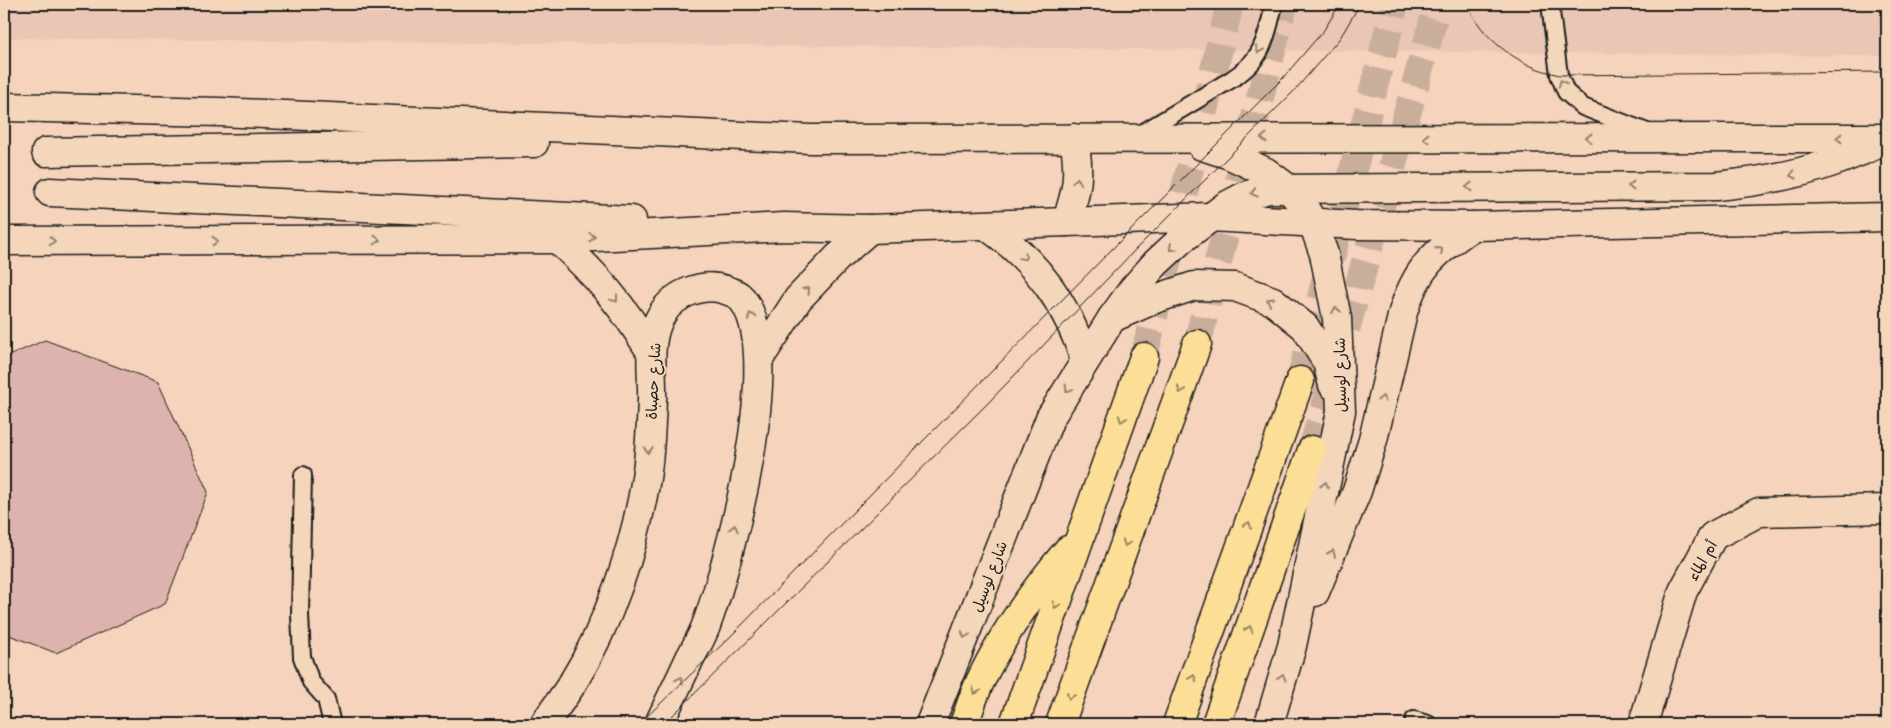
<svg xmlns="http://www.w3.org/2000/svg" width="1891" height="728" viewBox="0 0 1891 728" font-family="'Playpen Sans','Playpen Sans Arabic',sans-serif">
<rect width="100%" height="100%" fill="#f5d3bc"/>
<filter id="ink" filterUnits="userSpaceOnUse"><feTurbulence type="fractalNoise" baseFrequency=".02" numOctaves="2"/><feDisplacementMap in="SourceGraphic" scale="10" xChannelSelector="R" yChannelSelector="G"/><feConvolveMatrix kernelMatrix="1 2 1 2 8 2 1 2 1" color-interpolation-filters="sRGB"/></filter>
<g filter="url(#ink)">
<polygon fill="#eac6b5" points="4,4 1887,4 1887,56 4,38"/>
<polygon fill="#deb3ae" stroke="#1c1c1c" points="45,340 158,382 208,492 165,604 56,653 4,633 4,358"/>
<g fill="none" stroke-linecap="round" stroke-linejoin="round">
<g stroke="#caae9c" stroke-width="28" stroke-dasharray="28 14" stroke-linecap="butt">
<polyline points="1197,344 1284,4"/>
<polyline points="1144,357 1230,4"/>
<polyline points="1300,381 1395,4"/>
<polyline points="1312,450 1438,4"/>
</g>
<g stroke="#1c1c1c" stroke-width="20">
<g id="lane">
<polyline points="1550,4 1559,75 1566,92 1583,107 1647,132"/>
<path d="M 1137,136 L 1232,79 C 1241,73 1250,66 1256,57 C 1265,45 1271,19 1274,4"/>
<polyline points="303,475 300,615 302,657 311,682 326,699 332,724"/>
<polyline points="1414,720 1428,724"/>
</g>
</g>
<g stroke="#1c1c1c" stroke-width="31">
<g id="street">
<path d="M 557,239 C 597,275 623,306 651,352"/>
<polyline points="759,359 798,299 838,257 870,229"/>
<path d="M 544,724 C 553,711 563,698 572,684 C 609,624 635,547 646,478 C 650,453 651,426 652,400 C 653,371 646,340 662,314 C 675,293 703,282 726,290 C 730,292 736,293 739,296 C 789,344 729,562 707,623 C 703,635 696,647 690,658 C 680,680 669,702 659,724"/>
<polyline points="1643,724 1683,591 1713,536 1759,512 1887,509"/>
</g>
</g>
<g stroke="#1c1c1c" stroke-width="31">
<g id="secondary">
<polyline points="4,107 220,112 810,139 1887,138"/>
<polyline points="1202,146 1230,155 1266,172 1289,189 1303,205 1313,223 1324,254 1337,318 1341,411 1292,646 1269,724"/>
<polyline points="46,152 534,143"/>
<polyline points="50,192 632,220"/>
<path d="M 1066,222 C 1078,190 1080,173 1074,138"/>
<path d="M 987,226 C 1037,262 1066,302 1085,360"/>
<polyline points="4,241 557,239 784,227 870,229 1210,217 1357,225 1473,226 1887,217"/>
<polyline points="1112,318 1155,299 1194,286 1235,287 1273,301 1305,327 1327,362 1333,385"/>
<path d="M 1315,592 L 1357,491 L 1373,440 L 1403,312 C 1417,267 1435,252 1473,226"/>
<path d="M 930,724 L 1050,418 L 1112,318 L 1133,289 L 1156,263 L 1182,239 L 1226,206 L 1245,196 L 1268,189 L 1716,186 C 1779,180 1824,169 1882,142"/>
</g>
</g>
<g stroke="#1c1c1c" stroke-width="31">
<g id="highway">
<path d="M 964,724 C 969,711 973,697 979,684 C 1001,636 1034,590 1068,550"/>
<polyline points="1014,724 1144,357"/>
<polyline points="1060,724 1197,344"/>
<polyline points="1177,724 1300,381"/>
<polyline points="1216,724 1312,450"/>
</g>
</g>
<use href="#lane" stroke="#f4d6ba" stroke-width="16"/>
<use href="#street" stroke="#f4d6ba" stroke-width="28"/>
<use href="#secondary" stroke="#f4d6ba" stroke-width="28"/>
<use href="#highway" stroke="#fdde96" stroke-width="28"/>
<g stroke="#1c1c1c" stroke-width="1">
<path d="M 1468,4 C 1477,31 1504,53 1529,65 C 1538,70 1549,72 1559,75 L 1887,72"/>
<polyline points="639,724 730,637 1123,238 1282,79 1324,30 1340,4"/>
<polyline points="664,724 987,404 1135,250 1295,90 1340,38 1360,4"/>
</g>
</g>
<defs><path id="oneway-chevron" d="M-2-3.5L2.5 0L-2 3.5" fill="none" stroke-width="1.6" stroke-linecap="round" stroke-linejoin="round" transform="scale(1.25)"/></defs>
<g stroke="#938273">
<use href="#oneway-chevron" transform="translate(1259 50) rotate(113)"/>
<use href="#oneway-chevron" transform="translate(1562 83) rotate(-112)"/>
<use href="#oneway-chevron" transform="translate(1264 138) rotate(180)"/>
<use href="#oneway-chevron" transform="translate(1426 138) rotate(-180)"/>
<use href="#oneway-chevron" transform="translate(1589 138) rotate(-180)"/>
<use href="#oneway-chevron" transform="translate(1839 138) rotate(180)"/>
<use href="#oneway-chevron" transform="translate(1793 175) rotate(166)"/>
<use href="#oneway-chevron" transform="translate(1077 181) rotate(-85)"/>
<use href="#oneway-chevron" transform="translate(1631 186) rotate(180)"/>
<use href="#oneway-chevron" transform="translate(1469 187) rotate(180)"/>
<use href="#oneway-chevron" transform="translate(1254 193) rotate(163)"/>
<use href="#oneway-chevron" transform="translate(592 237) rotate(-3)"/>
<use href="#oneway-chevron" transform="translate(377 240)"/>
<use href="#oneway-chevron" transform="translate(52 241)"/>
<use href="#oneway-chevron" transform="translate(215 241)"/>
<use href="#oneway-chevron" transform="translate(1172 248) rotate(137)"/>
<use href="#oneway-chevron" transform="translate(1440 250) rotate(-41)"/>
<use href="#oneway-chevron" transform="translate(1024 257) rotate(45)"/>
<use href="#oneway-chevron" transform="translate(807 290) rotate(-47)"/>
<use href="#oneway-chevron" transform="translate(615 299) rotate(53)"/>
<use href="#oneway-chevron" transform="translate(1270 301) rotate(-153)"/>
<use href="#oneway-chevron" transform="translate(1336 310) rotate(-100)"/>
<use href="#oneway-chevron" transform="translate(751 316) rotate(-113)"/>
<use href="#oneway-chevron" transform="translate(1068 389) rotate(121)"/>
<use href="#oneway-chevron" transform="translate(1382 399) rotate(-77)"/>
<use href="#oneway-chevron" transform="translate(648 450) rotate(94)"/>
<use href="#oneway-chevron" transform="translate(1325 485) rotate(-78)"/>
<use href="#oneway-chevron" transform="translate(734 528) rotate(-78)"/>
<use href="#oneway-chevron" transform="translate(1332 553) rotate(-66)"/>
<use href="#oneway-chevron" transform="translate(965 635) rotate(111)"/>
<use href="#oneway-chevron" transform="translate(1282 677) rotate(-74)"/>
<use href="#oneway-chevron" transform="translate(680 680) rotate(-65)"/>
</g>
<g stroke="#98875f">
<use href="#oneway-chevron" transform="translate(1181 390) rotate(110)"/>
<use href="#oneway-chevron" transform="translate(1122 419) rotate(110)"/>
<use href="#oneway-chevron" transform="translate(1248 525) rotate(-70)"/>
<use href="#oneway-chevron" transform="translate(1126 543) rotate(110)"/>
<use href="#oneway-chevron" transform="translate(1056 605) rotate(109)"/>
<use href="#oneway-chevron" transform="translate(1249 629) rotate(-71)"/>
<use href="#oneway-chevron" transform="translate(1193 678) rotate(-70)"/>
<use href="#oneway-chevron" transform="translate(976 691) rotate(111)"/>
<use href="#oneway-chevron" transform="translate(1070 696) rotate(110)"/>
</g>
</g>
<g text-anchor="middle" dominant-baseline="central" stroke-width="4" stroke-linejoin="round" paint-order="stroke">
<g font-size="15" fill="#1c1c1c" stroke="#f4d6ba">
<text transform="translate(1339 375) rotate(-91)">شارع لوسيل</text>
<text transform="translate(652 381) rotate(-87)">شارع حصباة</text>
<text transform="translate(1701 560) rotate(-60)">أم الماء</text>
<text transform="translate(988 576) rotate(-69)">شارع لوسيل</text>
</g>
</g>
<rect width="1891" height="728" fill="none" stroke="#f4d6ba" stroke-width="20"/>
<rect x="10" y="10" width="1871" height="708" fill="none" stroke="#1c1c1c" stroke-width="2" filter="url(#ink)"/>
</svg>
